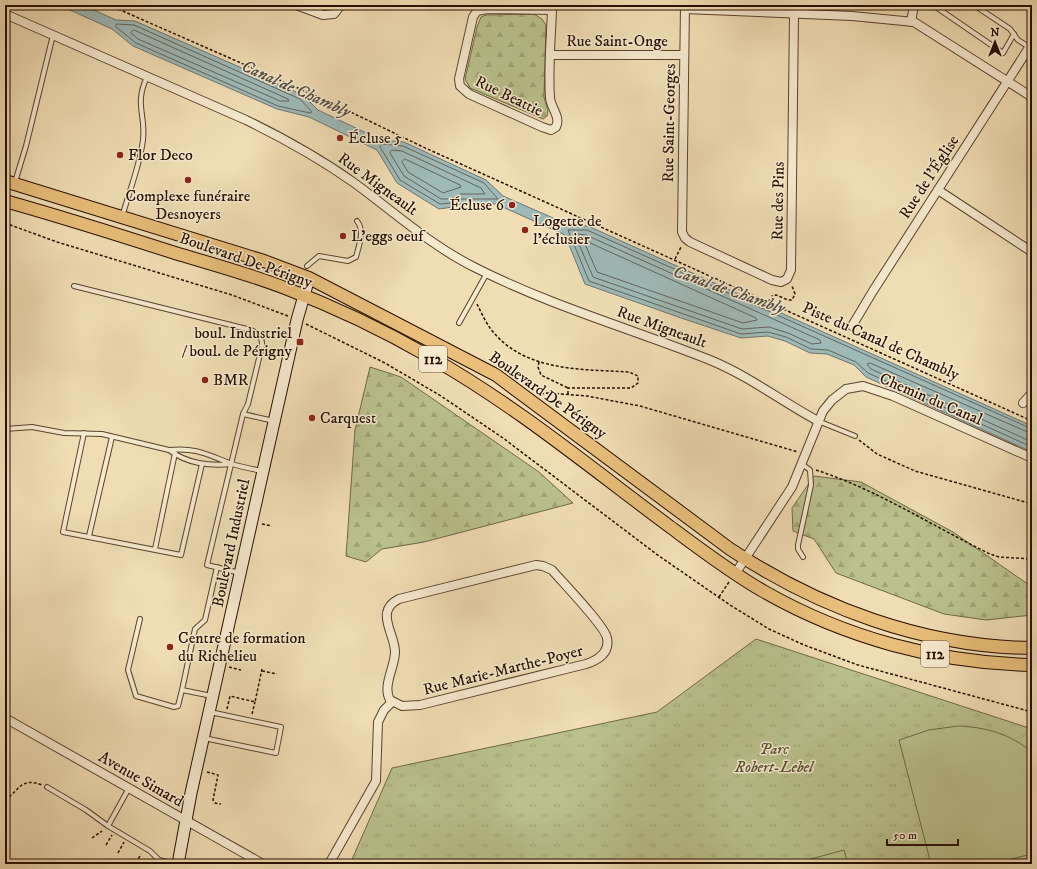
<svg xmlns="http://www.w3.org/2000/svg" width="1037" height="869" viewBox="0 0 1037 869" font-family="'IM FELL DW Pica',serif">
<defs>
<pattern id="forest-firs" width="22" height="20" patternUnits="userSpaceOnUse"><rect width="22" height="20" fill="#bac18d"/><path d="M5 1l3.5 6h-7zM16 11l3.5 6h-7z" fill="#a0a578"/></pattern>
<pattern id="park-tufts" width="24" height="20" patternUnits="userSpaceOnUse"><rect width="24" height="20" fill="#bac18d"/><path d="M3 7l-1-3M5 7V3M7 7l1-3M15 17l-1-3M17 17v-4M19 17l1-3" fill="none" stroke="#a0a578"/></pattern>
</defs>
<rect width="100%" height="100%" fill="#f0ddb4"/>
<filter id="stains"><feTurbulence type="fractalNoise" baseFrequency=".005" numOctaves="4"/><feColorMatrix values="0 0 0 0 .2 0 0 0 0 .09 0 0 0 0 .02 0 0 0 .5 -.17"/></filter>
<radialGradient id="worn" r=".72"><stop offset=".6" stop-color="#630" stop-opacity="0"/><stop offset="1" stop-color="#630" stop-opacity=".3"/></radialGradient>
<g fill="url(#forest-firs)" stroke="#706847">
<polygon points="534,14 542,19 546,25 544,97 548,111 547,116 543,119 470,88 465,79 477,27 481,17 486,15"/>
<polygon points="370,367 401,377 539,472 573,503 424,542 382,549 366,562 346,556 355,430"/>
<polygon points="814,476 861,482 953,532 1032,587 1032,615 986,620 944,614 836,573 814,539 793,531 792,508"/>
</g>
<polygon fill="url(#park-tufts)" stroke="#706847" points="756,639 1032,729 1032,864 350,864 392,768 657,712"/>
<g fill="#bac18d" stroke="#706847">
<path d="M 958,726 C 986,727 1010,734 1032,752 L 1032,854 L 990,864 L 931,864 L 899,740 L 929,730 Z"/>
<polygon points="844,850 848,864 792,864"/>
</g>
<polygon fill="#9ebab8" stroke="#6e756f" points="59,5 83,5 116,20 135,21 303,95 318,110 381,140 404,142 486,180 503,196 569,225 588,226 1032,426 1032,452 866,377 854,365 827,354 810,353 785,341 768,336 741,338 684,319 585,284 565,235 496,204 462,203 453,207 439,209 397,183 377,150 309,117 277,109 133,46 112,29"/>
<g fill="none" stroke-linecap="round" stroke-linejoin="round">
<g stroke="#62645c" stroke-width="1">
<polygon points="117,24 134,25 300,99 312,112 310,113 278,106 136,43 116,27"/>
<polygon points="134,30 288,99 289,101 280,101 138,39 131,33"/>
<polygon points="382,144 403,146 484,183 498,199 462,199 451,203 440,204 400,180 380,147"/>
<polygon points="392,150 402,151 481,188 485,194 461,194 450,199 441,199 404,176 390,153"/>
<polygon points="405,159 460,185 461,187 443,193 408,172 402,162"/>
<polygon points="577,234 586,235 820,340 821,343 812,344 788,333 769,327 742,329 593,277 576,237"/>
<polygon points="588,242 756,318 757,320 743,323 597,272 585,244"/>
<polyline points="1032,429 587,230 568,230 589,281 741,334 768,332 786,337 811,349 828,350 856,362 868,373 1032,447"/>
<polyline points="1032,434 870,363 867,364 871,369 1032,442"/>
</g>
<g stroke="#59422e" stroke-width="6">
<g id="lane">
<polyline points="933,5 1003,53 1014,34"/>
<polyline points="974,5 1010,29 1018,40 1029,47"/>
<polyline points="15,182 26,146 53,35"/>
<path d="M 122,217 C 129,192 140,165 143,140 C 146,115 134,104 147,77"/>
<path d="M 307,266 L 319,256 L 348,261 L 356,257 C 359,245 365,231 357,221"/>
<path d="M 74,286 L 251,330 C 258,333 263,338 262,346 L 248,404 L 243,414 L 207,565 L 240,573"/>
<polyline points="459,323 487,273"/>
<polyline points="243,414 274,421"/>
<polyline points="818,421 855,436"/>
<polyline points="5,429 32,427 64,433 102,434 169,450"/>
<polyline points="84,433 63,532 181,555 202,464"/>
<path d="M 232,464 C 209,466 188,464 169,450 C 196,447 208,455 232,464 C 241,467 252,469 262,471"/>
<polyline points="802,464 810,470 811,485 798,545 798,549 803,557"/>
<polyline points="89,536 112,437"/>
<polyline points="155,549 175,453"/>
<polyline points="140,619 128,670 136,696 174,707 178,706 182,690"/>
<polyline points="212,696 182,690 195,629 205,620 217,567"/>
<polyline points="204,738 276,753 281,727 210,712"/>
<polyline points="47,787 86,810 108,826"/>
<polyline points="129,788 108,826 150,851 159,860 176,864"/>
</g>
</g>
<g stroke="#59422e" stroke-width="10">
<g id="street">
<polyline points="296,5 323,15 334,14 341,5"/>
<polyline points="685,5 682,232 685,238 690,242 772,280 781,282 787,279 791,270 794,13"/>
<polyline points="685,9 852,16 914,22 1032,97"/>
<path d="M 552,10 L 487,9 L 477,11 L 473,17 L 459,79 L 460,86 L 469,94 L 542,127 L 551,130 L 556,127 C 561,117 551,108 550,98 C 548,69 551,38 552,10 L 552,5"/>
<path d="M 5,14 L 246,120 C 283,138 319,158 353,182 C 393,211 431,246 476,268 C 551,306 632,329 710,360 C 749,376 781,401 818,421"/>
<polyline points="911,22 914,5"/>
<polyline points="551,55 683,55"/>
<polyline points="938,190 1032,252"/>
<polyline points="852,326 873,291 1032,43"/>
<polyline points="1023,403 1032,393"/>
<path d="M 536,565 L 543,566 L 552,570 C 563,583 605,626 607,638 C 610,653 598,660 586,664 L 420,705 L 402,706 L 390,700 C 382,686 395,667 395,652 C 395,639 385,625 387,613 C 388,606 393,602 399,599 Z"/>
<polyline points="735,574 792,487 823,411 832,400 846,389 863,386 893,396 1032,458"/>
<polyline points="5,718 263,864"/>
<polyline points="329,864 376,781 378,722 384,710 392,702"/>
</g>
</g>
<g stroke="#270e01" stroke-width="13">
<polyline id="secondary" points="178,864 191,793 263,471 297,320 309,278"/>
</g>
<g stroke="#270e01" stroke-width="14">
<g id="primary">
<path d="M 5,181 L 264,261 L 309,278 L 496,375 L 730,549 C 819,608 924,647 1032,648"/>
<path d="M 5,201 C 62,217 119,235 175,253 C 212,264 249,274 285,288 C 335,307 383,330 430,357 C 515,405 591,468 669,526 C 700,549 730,572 763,591 C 845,638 938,663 1032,665"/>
</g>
</g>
<g stroke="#270e01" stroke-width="1.5" stroke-dasharray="3 2" stroke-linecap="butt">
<polyline points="109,5 332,103 423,147 1032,421"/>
<polyline points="5,223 57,242 232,295 288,316"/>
<polyline points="675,259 681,247"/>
<polyline points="768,302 772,296 776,295 788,300 792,300 795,294 792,286"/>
<path d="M 477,304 C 481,312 485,321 490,328 C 523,372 580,369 629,372 L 638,376 L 638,383 L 631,388 L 568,388 L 568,395"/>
<polyline points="306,324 385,363 441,396 503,438 659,556 730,605 769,629 804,645 858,665 1032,712"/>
<polyline points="539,362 538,367 541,375 568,388"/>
<polyline points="541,394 548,393 587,396 640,406 798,452"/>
<polyline points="859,440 877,454 915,471 1032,504"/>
<path d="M 816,470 C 878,490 932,526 990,554 L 999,557 L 1032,559"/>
<polyline points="262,524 272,526"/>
<polyline points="719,597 729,582"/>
<polyline points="229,667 241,670"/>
<polyline points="262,671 277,674"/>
<polyline points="227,709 230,696 255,702 262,669"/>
<polyline points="252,714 255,702"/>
<polyline points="207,772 218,775 213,800 215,803 221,804"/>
<path d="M 5,800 C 20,790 20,777 42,785"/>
<polyline points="92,838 102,831"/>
<polyline points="106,845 112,835"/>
<polyline points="118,853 124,842"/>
<polyline points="136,863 141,854"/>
</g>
<use href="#lane" stroke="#f5e9ce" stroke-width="4"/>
<use href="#street" stroke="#f5e9ce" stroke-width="8"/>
<use href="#secondary" stroke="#f5e9ce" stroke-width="11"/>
<use href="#primary" stroke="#e8be7a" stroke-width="12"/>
</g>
<g fill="#8f2418" stroke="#f5e9ce" stroke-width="1.5">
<circle cx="340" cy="138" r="4"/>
<circle cx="120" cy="155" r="4"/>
<circle cx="188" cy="180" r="4"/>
<circle cx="512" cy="205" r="4"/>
<circle cx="525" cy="230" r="4"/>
<circle cx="343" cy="236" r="4"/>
<rect x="296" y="338" width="8" height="8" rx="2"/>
<circle cx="205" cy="380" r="4"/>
<circle cx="312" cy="418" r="4"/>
<circle cx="170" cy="647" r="4"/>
</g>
<g text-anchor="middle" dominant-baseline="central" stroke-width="3" stroke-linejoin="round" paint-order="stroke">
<g fill="#f5e9ce" stroke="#65503e" stroke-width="1">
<rect x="419" y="346" width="28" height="26" rx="3"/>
<rect x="921" y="641" width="28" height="26" rx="3"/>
</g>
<g font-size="15" font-weight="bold" fill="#270e01">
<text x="433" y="359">112</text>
<text x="935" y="654">112</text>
</g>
<g font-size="16" fill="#270e01" stroke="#f5e9ce">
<text x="617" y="41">Rue Saint-Onge</text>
<text transform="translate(509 96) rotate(26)">Rue Beattie</text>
<text transform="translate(669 123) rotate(-89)">Rue Saint-Georges</text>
<text transform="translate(929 177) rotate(-57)">Rue de l'Église</text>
<text transform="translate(378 184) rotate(36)">Rue Migneault</text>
<text transform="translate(778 201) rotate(-89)">Rue des Pins</text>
<text transform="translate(246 260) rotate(19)">Boulevard De Périgny</text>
<text transform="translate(662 327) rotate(20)">Rue Migneault</text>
<text transform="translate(881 341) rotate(24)">Piste du Canal de Chambly</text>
<text transform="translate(548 395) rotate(35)">Boulevard De Périgny</text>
<text transform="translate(931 399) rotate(23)">Chemin du Canal</text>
<text transform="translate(231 543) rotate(-78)">Boulevard Industriel</text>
<text transform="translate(503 670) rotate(-14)">Rue Marie-Marthe-Poyer</text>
<text transform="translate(141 779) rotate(30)">Avenue Simard</text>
</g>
<g font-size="16" fill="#270e01" stroke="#f5e9ce" text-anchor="start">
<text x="348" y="138">Écluse 5</text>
<text x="128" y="155">Flor Deco</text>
<text x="188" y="196" text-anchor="middle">Complexe funéraire<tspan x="188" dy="18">Desnoyers</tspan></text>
<text x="504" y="205" text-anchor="end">Écluse 6</text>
<text x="533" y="221">Logette de<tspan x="533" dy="18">l'éclusier</tspan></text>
<text x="351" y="236">L'eggs oeuf</text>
<text x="292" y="333" text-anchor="end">boul. Industriel<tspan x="292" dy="18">/ boul. de Périgny</tspan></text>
<text x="213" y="380">BMR</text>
<text x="320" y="418">Carquest</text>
<text x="178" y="638">Centre de formation<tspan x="178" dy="18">du Richelieu</tspan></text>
</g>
<g font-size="16" font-style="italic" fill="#5a4d32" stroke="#f5e9ce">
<text x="774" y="749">Parc<tspan x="774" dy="18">Robert-Lebel</tspan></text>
</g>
<g font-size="17" font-style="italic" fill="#514a41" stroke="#f5e9ce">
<text transform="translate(296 89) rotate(24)">Canal de Chambly</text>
<text transform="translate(729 290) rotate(19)">Canal de Chambly</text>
</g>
</g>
<rect width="1037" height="869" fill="none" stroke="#f0ddb4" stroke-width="20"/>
<rect x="6" y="6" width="1025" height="857" fill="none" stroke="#270e01" stroke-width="2"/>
<rect x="10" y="10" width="1017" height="849" fill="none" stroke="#270e01"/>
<g transform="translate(995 42)" stroke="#f5e9ce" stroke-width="3" paint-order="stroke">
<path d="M0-3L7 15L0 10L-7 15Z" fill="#270e01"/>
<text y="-6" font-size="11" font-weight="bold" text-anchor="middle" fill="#270e01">N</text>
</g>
<path d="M887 839v6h71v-6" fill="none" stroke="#270e01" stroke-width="2"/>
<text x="893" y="839" font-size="12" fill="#270e01" stroke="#f5e9ce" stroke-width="3" paint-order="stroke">50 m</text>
<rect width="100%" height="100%" filter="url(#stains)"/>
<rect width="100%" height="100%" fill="url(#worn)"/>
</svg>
